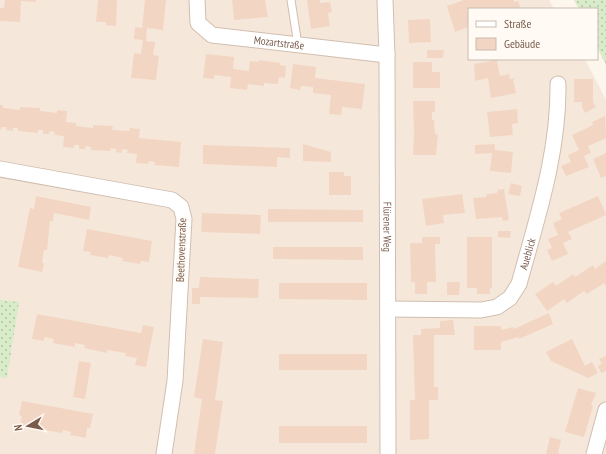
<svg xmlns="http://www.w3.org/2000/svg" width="606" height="454" viewBox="0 0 606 454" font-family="'PT Sans Narrow',sans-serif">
<defs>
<pattern id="park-dots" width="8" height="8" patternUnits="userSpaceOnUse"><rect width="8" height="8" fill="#d8ecc9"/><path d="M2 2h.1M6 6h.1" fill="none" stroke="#b4c2a5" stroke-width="1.8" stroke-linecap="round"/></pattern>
</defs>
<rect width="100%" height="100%" fill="#fdf6ec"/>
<polygon fill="#f5e8da" points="0,0 549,0 554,9 469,9 469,59 585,59 606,100 606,454 0,454"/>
<g fill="url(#park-dots)">
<polygon points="574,0 606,0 606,65 597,47 597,9 579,9"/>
<polygon points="0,300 19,302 7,378 0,377"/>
</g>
<g fill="#f3d5c3">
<polygon points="5,0 36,0 36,2 21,1 20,22 0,21 0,8 4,8"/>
<polygon points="98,0 117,0 116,26 106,25 106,22 96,22"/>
<polygon points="145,0 166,0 163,30 147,28 146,41 155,42 153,55 159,56 156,80 131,78 134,53 141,54 143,40 134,39 135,27 142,28"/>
<polygon points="232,0 265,0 268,17 234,20"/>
<polygon points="307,0 320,0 320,3 330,2 332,12 328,13 330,26 311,29"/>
<polygon points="464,0 514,0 514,2 518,1 521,9 469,9 469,27 455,32 447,6"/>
<polygon points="430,19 431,42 409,43 408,20"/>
<polygon points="427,50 444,50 443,58 427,58"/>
<polygon points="206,54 234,57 233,69 249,71 250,61 258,62 259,60 280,63 280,65 286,66 285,78 279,77 278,84 264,83 264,86 248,84 247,90 230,88 231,77 214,75 214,79 203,78"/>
<polygon points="491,59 502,59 497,61 500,76 509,74 510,79 516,78 513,80 516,93 491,98 488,78 475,81 474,64 491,61"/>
<polygon points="413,62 432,62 432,72 440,72 440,88 413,88"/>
<polygon points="293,64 316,67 315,78 365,84 362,109 342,107 341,115 329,114 331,95 313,93 313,87 301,86 300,90 290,88"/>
<polygon points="574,79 593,79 593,102 596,107 585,113 582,107 582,102 574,102"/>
<polygon points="413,101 435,101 435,112 432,112 432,120 434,120 435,134 438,134 436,155 413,155 414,135"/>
<polygon points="0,105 3,105 3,108 20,110 20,107 40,108 40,111 57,113 57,110 67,111 66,122 76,123 76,126 93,128 93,125 113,126 112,130 129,131 130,128 140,129 139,138 181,142 179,167 154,165 155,162 149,161 148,164 136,163 137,154 127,153 128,150 122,149 122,153 116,152 116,149 111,148 110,151 91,150 91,147 86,146 85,149 79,149 79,145 74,145 74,148 63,147 64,136 54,135 55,132 50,131 49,134 43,134 43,130 38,130 38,133 18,131 18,128 13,128 13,131 6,130 7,127 2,127 0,131"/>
<polygon points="517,109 518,123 512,124 513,135 490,137 487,112"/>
<polygon points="605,116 606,138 588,146 591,153 584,156 589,167 566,176 561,166 571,162 568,155 579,150 572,135 593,125 592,122"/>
<polygon points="303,144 331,152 331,162 303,161"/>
<polygon points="495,144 495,150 513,152 511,173 490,171 492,153 475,154 475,145"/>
<polygon points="203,145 290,148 290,158 277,157 277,167 203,164"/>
<polygon points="606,153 606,176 601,178 593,159"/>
<polygon points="329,172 344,172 344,176 351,176 351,195 329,195"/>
<polygon points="511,183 522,186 520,196 508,194"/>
<polygon points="504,189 509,220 503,221 502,217 476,219 473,198 486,197 487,194 497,193 498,190"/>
<polygon points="462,194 465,213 443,215 444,223 426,226 422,199"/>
<polygon points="36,196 91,207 89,220 54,213 53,221 50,221 47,250 44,250 42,263 44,263 42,272 18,267 30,208 34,209"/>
<polygon points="598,196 606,215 568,232 572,239 563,243 568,254 552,261 547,250 552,248 548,239 558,235 553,223 562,219 559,213"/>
<polygon points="268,209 363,210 363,222 268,222"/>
<polygon points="202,213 261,215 260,234 201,232"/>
<polygon points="87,229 152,241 149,262 141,261 140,264 122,261 123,258 109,255 108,258 90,255 91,252 83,251"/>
<polygon points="498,231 511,231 510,238 498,237"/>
<polygon points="422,237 440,237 440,244 435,244 436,282 427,282 427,294 415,294 415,282 411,282 410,243 422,243"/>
<polygon points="467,237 492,237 492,288 490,288 490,294 477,294 477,288 467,288"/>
<polygon points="273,247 363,247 363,260 273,259"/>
<polygon points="606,261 606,286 604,283 587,294 584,291 567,303 564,299 547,311 535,294 553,282 556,286 573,274 575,277 593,265 595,269"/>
<polygon points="200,277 259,279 258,298 200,297 200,304 192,304 192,288 199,288"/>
<polygon points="447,282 460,282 459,295 447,295"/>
<polygon points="279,283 367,283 367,300 279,299"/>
<polygon points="549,313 553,324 519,339 519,337 501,342 501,350 474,350 474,326 501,326 501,330 513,327 514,329"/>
<polygon points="37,314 141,333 143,325 154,327 146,367 135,365 137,358 125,356 126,353 107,350 107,353 84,348 85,345 75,343 75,347 53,343 54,339 44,337 44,341 32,339"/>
<polygon points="453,320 455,335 434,335 434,387 438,387 438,400 429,400 429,439 410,440 410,400 415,400 413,335 421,335 421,329 440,328 440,321"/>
<polygon points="203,339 223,342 215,400 223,401 215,454 194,454 202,399 194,397"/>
<polygon points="572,339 585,366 592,362 598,373 588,378 551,361 546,352"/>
<rect x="279" y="354" width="88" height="16"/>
<polygon points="606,356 606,371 601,373 598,366 602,364 599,359"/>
<polygon points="79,361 91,363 85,399 73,397"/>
<polygon points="578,388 596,393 591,405 593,406 584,437 565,432"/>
<polygon points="22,401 93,414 90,428 87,428 86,438 70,435 71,432 63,430 62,433 44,430 44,427 36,425 35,428 20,426 22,416 19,415"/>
<rect x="279" y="426" width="88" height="17"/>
<polygon points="550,437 561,440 558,453 561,454 546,454"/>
</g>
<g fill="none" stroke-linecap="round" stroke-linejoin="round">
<g stroke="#d1beb0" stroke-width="9">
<polyline id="lane" points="291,0 298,45"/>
</g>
<g stroke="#d1beb0" stroke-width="17">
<g id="street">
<path id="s1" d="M 197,0 L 198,23 L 212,35 L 387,55"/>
<path id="s2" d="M 385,0 L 387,55 L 388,454"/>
<polyline points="0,169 172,200 181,207 184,219 175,381 164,454"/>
<path id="s3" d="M 388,309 L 481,310 L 497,307 L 510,298 L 519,284 C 537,218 559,153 558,84"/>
<polyline points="594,454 606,410"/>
</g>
</g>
<use href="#lane" stroke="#fff" stroke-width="7"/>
<use href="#street" stroke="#fff" stroke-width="15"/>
</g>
<g text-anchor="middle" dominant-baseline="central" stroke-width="3" stroke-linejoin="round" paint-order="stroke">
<g font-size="11" fill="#7a5c4d" stroke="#fffaf3">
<text stroke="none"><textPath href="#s1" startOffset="109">Mozartstraße</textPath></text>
<text stroke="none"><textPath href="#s2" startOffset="227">Flürener Weg</textPath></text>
<text transform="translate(181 250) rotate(-88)">Beethovenstraße</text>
<text stroke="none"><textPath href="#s3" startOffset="173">Aueblick</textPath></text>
</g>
</g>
<rect x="468" y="8" width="130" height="52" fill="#fffaf3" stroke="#cabbb1"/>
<rect x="476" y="21" width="20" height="6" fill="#ffffff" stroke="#cabbb1"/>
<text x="504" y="28" font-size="12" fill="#7a5c4d">Straße</text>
<rect x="476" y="38" width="20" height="12" fill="#f3d5c3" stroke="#cabbb1"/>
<text x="504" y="48" font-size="12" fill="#7a5c4d">Gebäude</text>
<g transform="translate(28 426) rotate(260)" stroke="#fffaf3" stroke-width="3" paint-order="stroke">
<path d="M0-3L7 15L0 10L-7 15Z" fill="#7a5c4d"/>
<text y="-6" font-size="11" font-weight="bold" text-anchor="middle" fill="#7a5c4d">N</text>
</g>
</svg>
